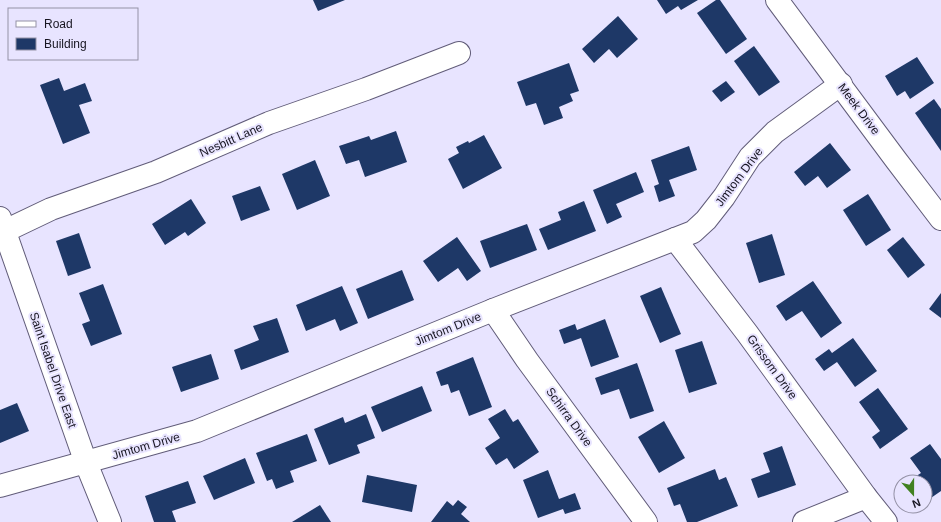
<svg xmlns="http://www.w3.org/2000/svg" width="941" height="522" viewBox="0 0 941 522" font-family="Arial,sans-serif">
<rect width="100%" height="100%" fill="#e8e4ff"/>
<g fill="#1e3867">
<polygon points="313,0 345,0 318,11"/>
<polygon points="657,0 698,0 681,10 678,6 666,14"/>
<polygon points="716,0 720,0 747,39 726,54 697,13"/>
<polygon points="618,16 638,39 617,58 609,49 594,63 582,49"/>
<polygon points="754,46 780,82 759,96 734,61"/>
<polygon points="917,57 934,83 910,99 905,91 897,96 885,76"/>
<polygon points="569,63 579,91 570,94 573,101 559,107 563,118 544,125 536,103 526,106 517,82"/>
<polygon points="59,78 64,91 85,83 92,101 79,105 90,133 63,144 40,85"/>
<polygon points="726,81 735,92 721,102 712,91"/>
<polygon points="934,99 941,109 941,151 915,113"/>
<polygon points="396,131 407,162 365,177 359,160 346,164 339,146 369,136 371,140"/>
<polygon points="484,135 502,168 463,189 448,159 459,153 456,147 468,141 469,143"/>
<polygon points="830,143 851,170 827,188 818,176 805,186 794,172"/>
<polygon points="689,146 697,170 669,180 675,196 659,202 654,186 659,184 651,160"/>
<polygon points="315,160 330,196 297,210 282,174"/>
<polygon points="636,172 644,192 616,204 622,217 607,224 593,190"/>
<polygon points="260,186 270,210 241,221 232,196"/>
<polygon points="868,194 891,230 866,246 843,210"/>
<polygon points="191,199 206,223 188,236 185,232 165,245 152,224"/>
<polygon points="584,201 596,231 548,250 539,229 561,220 558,212"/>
<polygon points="527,224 537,250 490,268 480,241"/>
<polygon points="79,233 91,268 68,276 56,241"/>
<polygon points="772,234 785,275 759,283 746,243"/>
<polygon points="457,237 481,271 467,281 458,268 438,282 423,261"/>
<polygon points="903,237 925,265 908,278 887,250"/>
<polygon points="402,270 414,300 368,319 356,289"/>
<polygon points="813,281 842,323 821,338 802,311 786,321 776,306"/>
<polygon points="103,284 122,334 91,346 82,324 90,321 79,293"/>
<polygon points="342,286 358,323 340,331 335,319 306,331 296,305"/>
<polygon points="661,287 681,334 660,343 640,296"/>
<polygon points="941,293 941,318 929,309"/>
<polygon points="277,318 289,352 241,370 234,350 259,340 253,326"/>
<polygon points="605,319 619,357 591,367 581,338 564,344 559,330 575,324 577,330"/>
<polygon points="853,338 877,371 855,387 837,362 824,371 815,359 829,349 832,353"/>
<polygon points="702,341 717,384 689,393 675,350"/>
<polygon points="211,354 219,379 181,392 172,367"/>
<polygon points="473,357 492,407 469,416 459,390 451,393 448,384 441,386 436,372"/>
<polygon points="637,363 654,411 630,419 619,389 601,395 595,378"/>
<polygon points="422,386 432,411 382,432 371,407"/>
<polygon points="878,388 908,429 880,449 872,437 880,431 859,402"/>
<polygon points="17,403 29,431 0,443 0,410"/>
<polygon points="505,409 513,422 518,419 539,452 514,469 507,458 496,465 485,448 500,438 488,419"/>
<polygon points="366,414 375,438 357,445 360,453 329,465 314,429 343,417 345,423"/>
<polygon points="664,421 685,458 659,473 638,437"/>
<polygon points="307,434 317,461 290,471 294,482 276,489 272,479 267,481 256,453"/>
<polygon points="930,444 941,459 941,491 925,502 925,482 907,482 921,473 910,458"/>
<polygon points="782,446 796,485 758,498 751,479 770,472 763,453"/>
<polygon points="245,458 255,483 214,500 203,476"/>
<polygon points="715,469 719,480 726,477 738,506 697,522 687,522 680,504 674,506 667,488"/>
<polygon points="548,470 559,499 575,493 581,509 565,514 563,509 538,518 523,480"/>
<polygon points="367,475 417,485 412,512 362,502"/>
<polygon points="188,481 196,503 172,511 176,522 154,522 145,496"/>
<polygon points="458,500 467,507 461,514 470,522 431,522 447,501 453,506"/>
<polygon points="320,505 331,522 292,522"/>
</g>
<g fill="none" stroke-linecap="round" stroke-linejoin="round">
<g stroke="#615c79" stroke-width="24">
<g id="minor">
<polyline points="777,0 896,160 941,219"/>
<polyline points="0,218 86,463 110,522"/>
<polyline points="5,231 51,209 156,172 269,123 366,89 459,53"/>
<polyline points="675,239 747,333 866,497 886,522"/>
<polyline points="493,310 527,360 646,522"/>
<polyline points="0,486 197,431 493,310 693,232 706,220 724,197 750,157 775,132 841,84"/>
<polyline points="804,522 866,497"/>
</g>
</g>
<use href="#minor" stroke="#fff" stroke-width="22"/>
</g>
<g text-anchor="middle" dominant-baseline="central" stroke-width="4" stroke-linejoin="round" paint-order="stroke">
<g font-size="12" fill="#171521" stroke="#e8e4ff">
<text transform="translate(859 109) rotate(53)">Meek Drive</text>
<text transform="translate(231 140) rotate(-24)">Nesbitt Lane</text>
<text transform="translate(739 177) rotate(-53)">Jimtom Drive</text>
<text transform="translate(448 329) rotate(-22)">Jimtom Drive</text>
<text transform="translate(772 367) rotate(54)">Grissom Drive</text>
<text transform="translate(53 370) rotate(71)">Saint Isabel Drive East</text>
<text transform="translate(569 417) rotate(54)">Schirra Drive</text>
<text transform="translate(146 446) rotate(-16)">Jimtom Drive</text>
</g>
</g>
<rect x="8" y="8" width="130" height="52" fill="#e8e4ff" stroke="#9491a6"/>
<rect x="16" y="21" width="20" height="6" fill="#ffffff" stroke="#9491a6"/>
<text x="44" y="28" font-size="12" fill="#171521">Road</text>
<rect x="16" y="38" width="20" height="12" fill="#1e3867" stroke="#9491a6"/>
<text x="44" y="48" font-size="12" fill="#171521">Building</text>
<g transform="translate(913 494) rotate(159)"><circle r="19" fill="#e8e4ff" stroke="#9491a6"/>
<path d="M0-3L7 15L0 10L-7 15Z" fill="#418121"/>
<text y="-6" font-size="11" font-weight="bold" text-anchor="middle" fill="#171521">N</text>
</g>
</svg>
